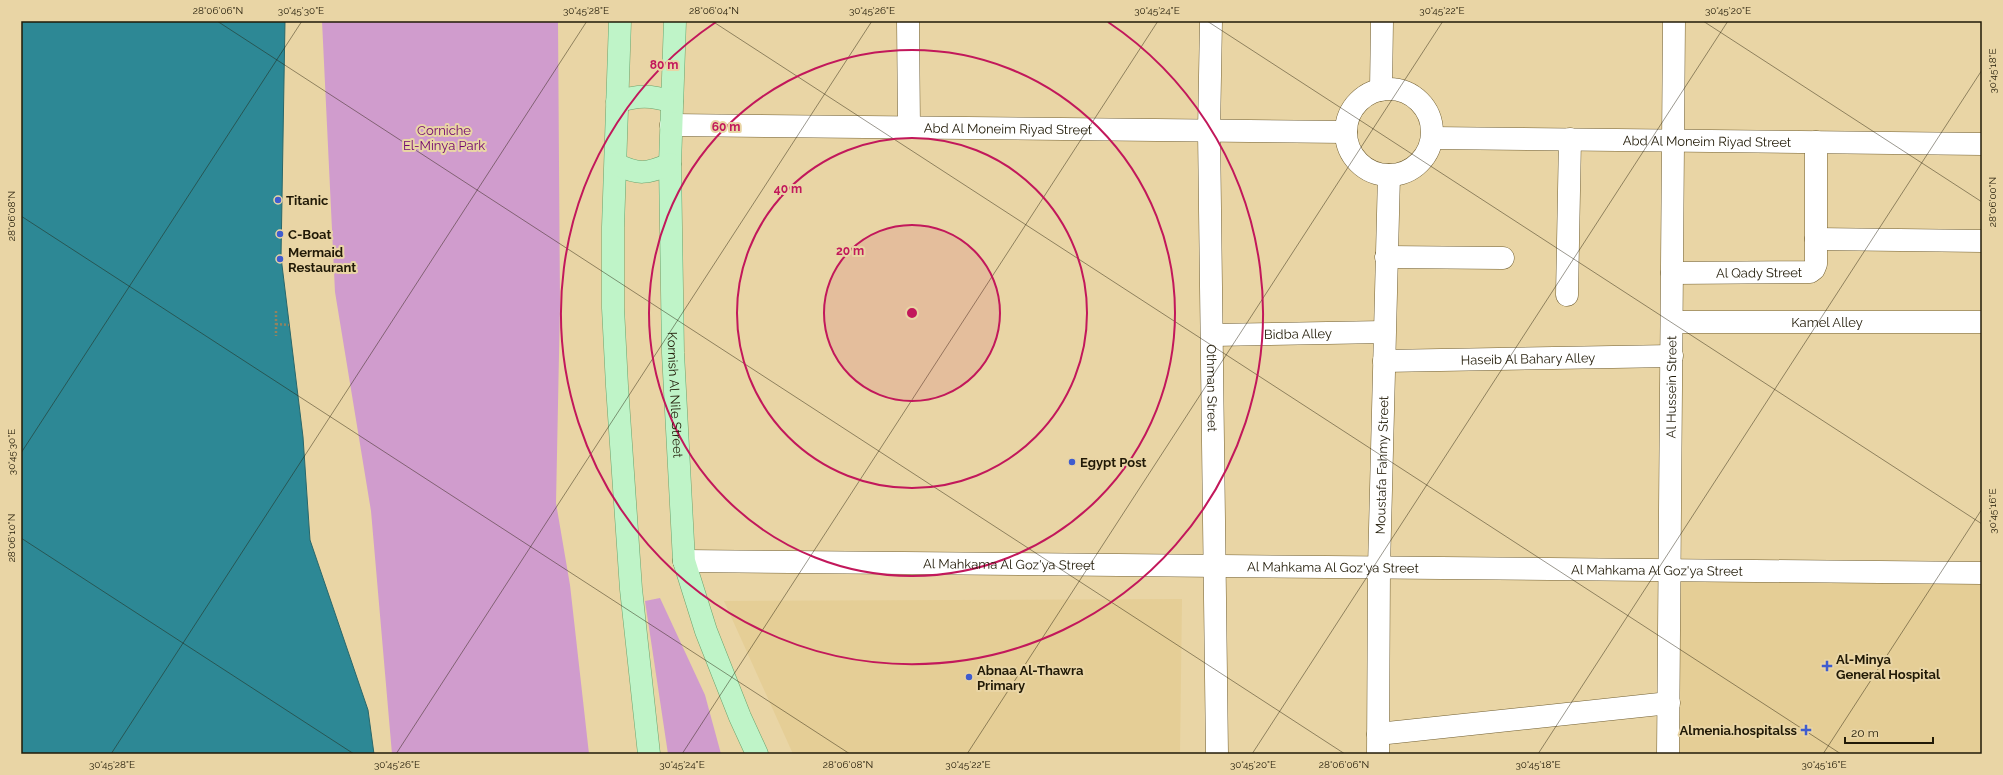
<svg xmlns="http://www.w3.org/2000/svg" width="2003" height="775" viewBox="0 0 2003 775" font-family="Raleway,sans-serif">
<rect width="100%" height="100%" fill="#e9d5a5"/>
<g fill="#e5ce96">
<polygon points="1674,575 1982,579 1982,754 1670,754"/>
<polygon points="1182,599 1180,754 793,754 724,601"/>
</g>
<g fill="#d09ccd">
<polygon points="322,21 558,21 560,305 556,503 570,585 589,754 392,754 371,511 335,292"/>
<polygon points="660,598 705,695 721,754 668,754 645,601"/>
</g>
<polygon fill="#2d8895" stroke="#29676a" points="21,21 285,21 281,257 303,437 310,540 368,710 374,754 21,754"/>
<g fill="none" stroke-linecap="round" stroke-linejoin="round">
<g stroke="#715f32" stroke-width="23">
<g id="street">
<polyline points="908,21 909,127"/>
<path id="s1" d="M 1211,21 L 1209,131 L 1217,754"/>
<circle cx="1389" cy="132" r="43"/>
<polyline points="1381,90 1382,21"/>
<path id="s2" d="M 671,125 L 1346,132"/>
<path id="s3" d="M 1432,138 L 1982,144"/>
<polyline points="1816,239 1982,241"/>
<polyline points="1386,257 1503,258"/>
<path id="s4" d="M 1672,273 L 1810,272 L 1814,269 L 1816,264 L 1816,142"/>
<polyline points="1567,295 1570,139"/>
<path id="s5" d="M 1672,322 L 1982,322"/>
<path id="s6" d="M 1212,335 L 1384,332"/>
<path id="s7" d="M 1384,361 L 1672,356"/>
<path id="s8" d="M 684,561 L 1982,573"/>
<polyline points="1378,734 1669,703"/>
<path id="s9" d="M 1378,754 L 1379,568 L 1389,175"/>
<path id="s10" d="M 1668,754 L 1674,21"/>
</g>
</g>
<g stroke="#6ca36d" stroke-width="23">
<g id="primary">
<polyline points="620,21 613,227 613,308 617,386 631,589 649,754"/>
<path id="s11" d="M 675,21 L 670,164 L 673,353 L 684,561 L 706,631 L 740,717 L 757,754"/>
<path d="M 617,102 C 637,95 652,95 672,102"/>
<path d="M 616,164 C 638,175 647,174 670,164"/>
</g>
</g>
<g stroke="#928360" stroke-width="2.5" stroke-dasharray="2 2" stroke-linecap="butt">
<polyline points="276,311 276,336"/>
<polyline points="276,324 289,325"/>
</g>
<use href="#street" stroke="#fff" stroke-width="22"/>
<use href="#primary" stroke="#bff4c8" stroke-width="22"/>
</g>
<path fill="none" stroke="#211a07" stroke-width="1" stroke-opacity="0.45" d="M 217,21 L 1345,754M 712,21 L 1841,754M 1207,21 L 1982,524M 1703,21 L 1982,202M 21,216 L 850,754M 21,453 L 302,21M 21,538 L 354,754M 111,754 L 587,21M 396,754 L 872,21M 682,754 L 1158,21M 967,754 L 1443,21M 1252,754 L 1728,21M 1538,754 L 1982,70M 1823,754 L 1982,509"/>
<circle cx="912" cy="313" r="88" fill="#c2185b" fill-opacity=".12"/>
<g fill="none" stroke="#c2185b" stroke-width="2">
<circle cx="912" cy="313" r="88"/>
<circle cx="912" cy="313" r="175"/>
<circle cx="912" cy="313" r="263"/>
<path d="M1108 22A351 351 0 1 1 716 22"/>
</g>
<g fill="#3f5cce" stroke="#e9d5a5" stroke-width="1.5">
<circle cx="278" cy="200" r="4"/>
<circle cx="280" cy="234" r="4"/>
<circle cx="280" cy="259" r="4"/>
<circle cx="1072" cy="462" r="4"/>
<path d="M1825 660h4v4h4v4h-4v4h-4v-4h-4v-4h4z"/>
<circle cx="969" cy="677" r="4"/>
<path d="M1804 724h4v4h4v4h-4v4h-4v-4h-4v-4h4z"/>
</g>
<g text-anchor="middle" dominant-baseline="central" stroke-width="4" stroke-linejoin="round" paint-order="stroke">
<g font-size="13" fill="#211a07" stroke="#e9d5a5">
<text stroke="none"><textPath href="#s2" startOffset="337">Abd Al Moneim Riyad Street</textPath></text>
<text stroke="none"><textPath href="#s3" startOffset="275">Abd Al Moneim Riyad Street</textPath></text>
<text stroke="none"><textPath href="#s4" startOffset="87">Al Qady Street</textPath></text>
<text stroke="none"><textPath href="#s5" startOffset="155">Kamel Alley</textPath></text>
<text stroke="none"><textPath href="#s6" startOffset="86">Bidba Alley</textPath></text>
<text stroke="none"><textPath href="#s7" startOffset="144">Haseib Al Bahary Alley</textPath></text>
<text stroke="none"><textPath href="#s1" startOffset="367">Othman Street</textPath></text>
<text stroke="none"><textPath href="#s10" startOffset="367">Al Hussein Street</textPath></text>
<text stroke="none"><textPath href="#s11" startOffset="374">Kornish Al Nile Street</textPath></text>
<text stroke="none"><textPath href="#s9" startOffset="289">Moustafa Fahmy Street</textPath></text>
<text stroke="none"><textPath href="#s8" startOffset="325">Al Mahkama Al Goz'ya Street</textPath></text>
<text stroke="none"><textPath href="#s8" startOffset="649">Al Mahkama Al Goz'ya Street</textPath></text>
<text stroke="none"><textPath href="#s8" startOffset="973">Al Mahkama Al Goz'ya Street</textPath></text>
</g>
<g font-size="13" fill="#700570" stroke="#e9d5a5">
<text x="444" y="130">Corniche<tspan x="444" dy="15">El-Minya Park</tspan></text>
</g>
<g font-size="13" font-weight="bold" fill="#211a07" stroke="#e9d5a5" text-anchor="start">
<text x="286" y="200">Titanic</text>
<text x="288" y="234">C-Boat</text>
<text x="288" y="252">Mermaid<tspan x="288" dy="15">Restaurant</tspan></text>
<text x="1080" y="462">Egypt Post</text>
<text x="1836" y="659">Al-Minya<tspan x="1836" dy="15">General Hospital</tspan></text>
<text x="977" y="670">Abnaa Al-Thawra<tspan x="977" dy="15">Primary</tspan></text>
<text x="1797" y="730" text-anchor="end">Almenia.hospitalss</text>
</g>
</g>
<circle cx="912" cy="313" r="6" fill="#c2185b" stroke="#e9d5a5" stroke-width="2"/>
<g font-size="12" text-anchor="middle" font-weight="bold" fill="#c2185b" stroke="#e9d5a5" stroke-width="4" stroke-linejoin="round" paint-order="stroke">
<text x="664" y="69">80 m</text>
<text x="726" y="131">60 m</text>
<text x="788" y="193">40 m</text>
<text x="850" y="255">20 m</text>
</g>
<rect width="2003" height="775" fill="none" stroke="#e9d5a5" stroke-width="44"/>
<path d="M1845 737v6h88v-6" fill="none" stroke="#211a07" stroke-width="2"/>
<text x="1851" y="737" font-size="12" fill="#211a07" stroke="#e9d5a5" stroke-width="3" paint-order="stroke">20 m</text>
<rect x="22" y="22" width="1959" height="731" fill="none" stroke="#211a07" stroke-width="1.5"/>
<g font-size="10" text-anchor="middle" fill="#211a07">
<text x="218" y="14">28°06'06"N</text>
<text x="301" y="14">30°45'30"E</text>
<text x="586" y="14">30°45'28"E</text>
<text x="714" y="14">28°06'04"N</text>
<text x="872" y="14">30°45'26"E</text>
<text x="1157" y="14">30°45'24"E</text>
<text x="1442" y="14">30°45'22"E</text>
<text x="1728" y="14">30°45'20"E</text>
<text transform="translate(1992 71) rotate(-90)" y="4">30°45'18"E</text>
<text transform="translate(1992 202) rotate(-90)" y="4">28°06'00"N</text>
<text transform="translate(11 216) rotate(-90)" y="4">28°06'08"N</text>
<text transform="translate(11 452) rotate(-90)" y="4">30°45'30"E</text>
<text transform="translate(1992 511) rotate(-90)" y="4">30°45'16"E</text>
<text transform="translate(11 538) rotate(-90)" y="4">28°06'10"N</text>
<text x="112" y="768">30°45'28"E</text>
<text x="397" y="768">30°45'26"E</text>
<text x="682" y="768">30°45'24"E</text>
<text x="848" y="768">28°06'08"N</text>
<text x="968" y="768">30°45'22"E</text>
<text x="1253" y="768">30°45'20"E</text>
<text x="1344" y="768">28°06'06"N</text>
<text x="1538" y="768">30°45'18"E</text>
<text x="1824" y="768">30°45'16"E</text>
</g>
</svg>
